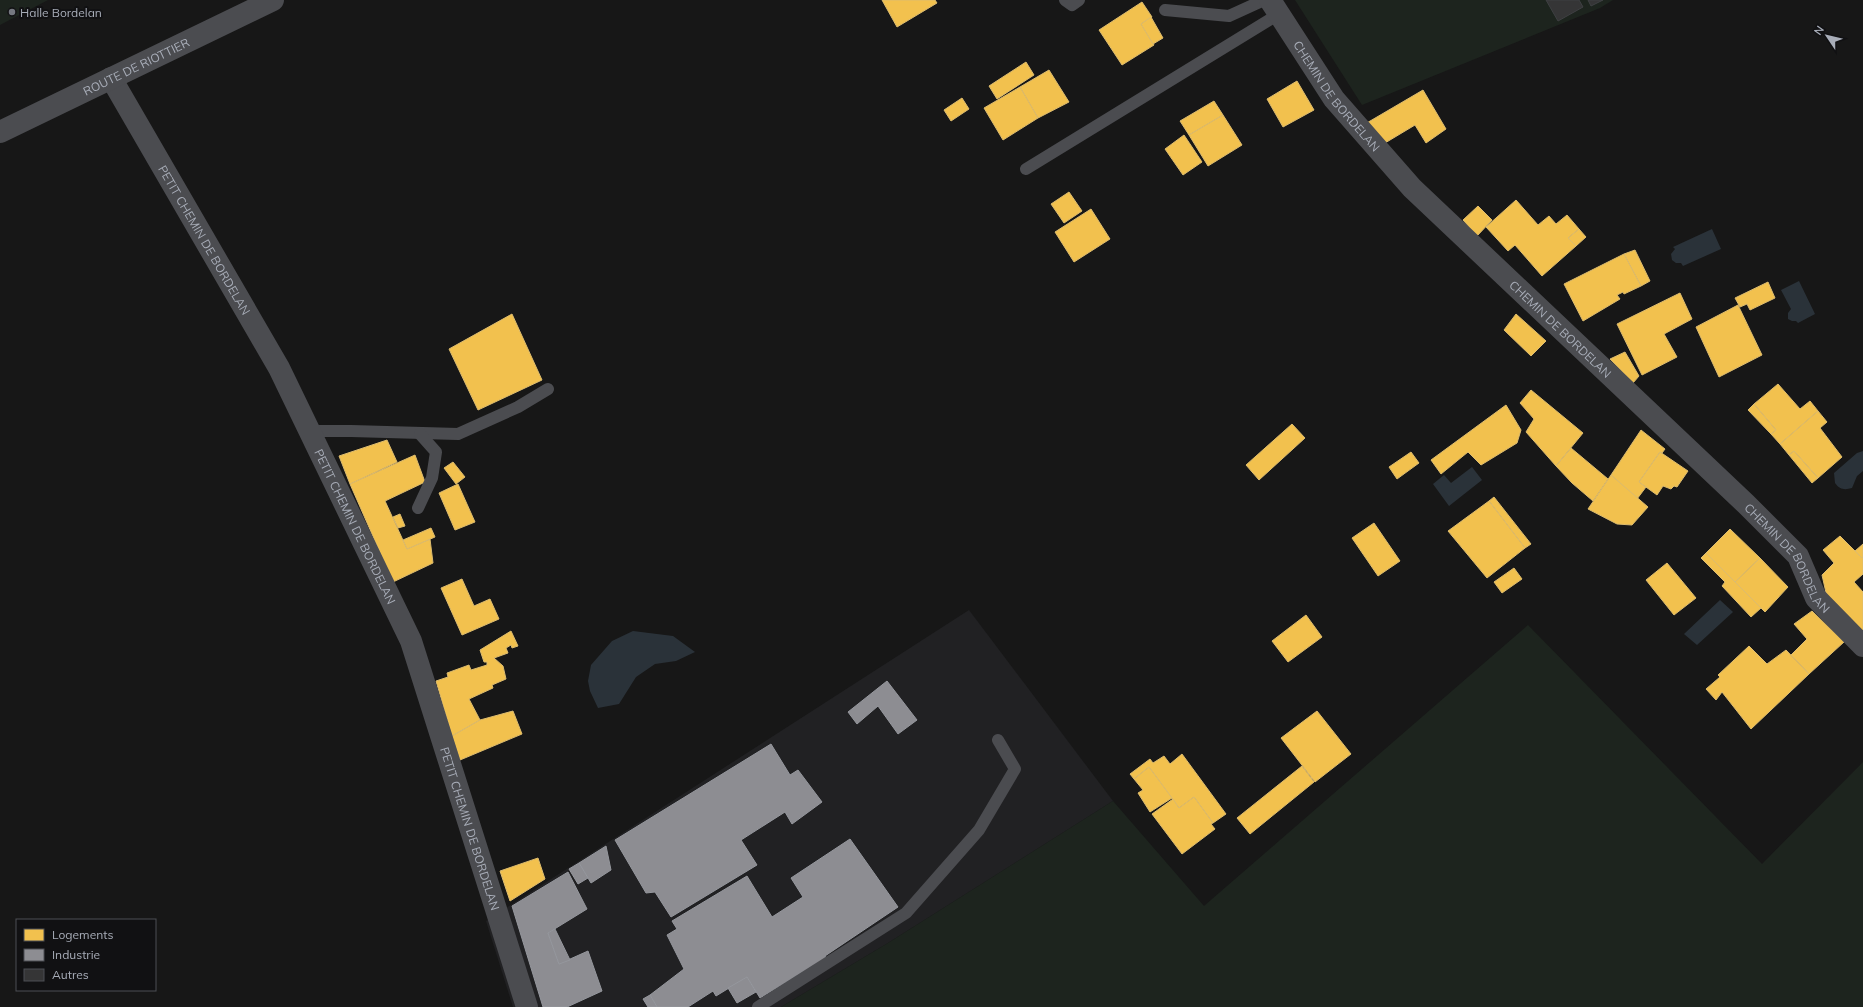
<svg xmlns="http://www.w3.org/2000/svg" width="1863" height="1007" viewBox="0 0 1863 1007" font-family="Mulish,sans-serif">
<rect width="100%" height="100%" fill="#171717"/>
<polygon fill="#212123" points="969,610 1113,801 888,943 781,1007 513,1007 486,921"/>
<g fill="#1d241e">
<polygon points="0,0 48,0 0,25"/>
<polygon points="1295,0 1613,0 1600,8 1362,105"/>
<polygon points="1528,625 1762,864 1863,762 1863,1007 781,1007 888,943 1113,801 1204,906"/>
</g>
<g fill="#2a3239">
<polygon points="1712,229 1721,249 1683,266 1681,263 1676,263 1672,260 1671,254 1675,249 1673,247"/>
<polygon points="1799,281 1815,314 1798,323 1796,321 1792,321 1788,319 1788,313 1791,309 1781,290"/>
<path d="M 1863,451 L 1863,471 L 1857,476 L 1852,488 C 1845,490 1840,490 1835,483 L 1834,473 L 1857,453 Z"/>
<polygon points="1472,467 1482,480 1449,506 1433,484 1444,475 1451,483"/>
<polygon points="1720,600 1733,612 1697,645 1684,634"/>
<polygon points="633,631 673,636 695,652 676,661 655,664 636,677 619,704 598,708 590,691 588,681 591,665 612,641"/>
</g>
<g fill="#f2c14e" stroke="#dcbb6e">
<polygon points="882,0 935,0 937,3 897,27"/>
<polygon points="1142,2 1152,17 1141,24 1154,45 1122,65 1099,30"/>
<polygon points="1151,17 1163,38 1153,44 1141,24"/>
<polygon points="1026,62 1034,75 997,99 989,86"/>
<polygon points="1049,70 1069,102 1038,118 1020,87"/>
<polygon points="1297,81 1314,110 1283,127 1267,99"/>
<polygon points="1020,87 1038,118 1003,140 984,108"/>
<polygon points="1423,90 1446,129 1426,143 1415,125 1385,143 1365,124"/>
<polygon points="962,98 969,109 951,121 944,110"/>
<polygon points="1214,101 1223,115 1189,135 1180,121"/>
<polygon points="1223,115 1242,145 1208,166 1189,135"/>
<polygon points="1184,135 1202,162 1183,175 1165,149"/>
<polygon points="1069,192 1082,211 1064,223 1051,204"/>
<polygon points="1516,200 1538,225 1549,216 1556,224 1567,215 1579,229 1568,238 1576,246 1542,276 1515,245 1508,251 1486,227"/>
<polygon points="1478,206 1492,220 1477,236 1463,220"/>
<polygon points="1091,209 1110,239 1074,262 1055,232"/>
<polygon points="1579,229 1586,237 1576,246 1568,238"/>
<polygon points="1635,250 1650,281 1641,286 1624,254"/>
<polygon points="1624,254 1641,286 1624,294 1623,292 1617,295 1620,299 1583,321 1564,284"/>
<polygon points="1768,282 1775,298 1750,310 1747,304 1740,307 1735,298"/>
<polygon points="1680,293 1692,319 1664,334 1677,357 1642,375 1617,324"/>
<polygon points="1738,305 1762,355 1719,377 1696,327"/>
<polygon points="512,314 542,380 478,410 449,349"/>
<polygon points="1516,314 1546,341 1531,356 1504,330"/>
<polygon points="1625,352 1639,376 1633,383 1610,359"/>
<polygon points="1778,384 1800,409 1810,401 1818,411 1780,444 1771,434 1776,430 1754,404"/>
<polygon points="1531,390 1583,433 1556,466 1526,432 1534,419 1520,403"/>
<polygon points="1754,404 1776,430 1771,434 1748,410"/>
<polygon points="1506,405 1521,430 1517,443 1481,465 1468,452 1441,474 1431,460"/>
<polygon points="1818,411 1827,422 1820,428 1842,457 1818,478 1794,451 1789,455 1780,444"/>
<polygon points="1292,424 1305,438 1259,480 1246,465"/>
<polygon points="1641,430 1665,449 1662,453 1660,452 1639,482 1646,487 1637,499 1611,475"/>
<polygon points="387,440 397,462 350,484 339,456"/>
<polygon points="1571,448 1608,479 1593,501 1572,483 1556,466"/>
<polygon points="1794,451 1818,478 1812,483 1789,455"/>
<polygon points="1411,452 1419,463 1397,479 1389,467"/>
<polygon points="1660,452 1688,471 1677,487 1674,486 1671,489 1663,486 1657,495 1639,482"/>
<polygon points="415,455 425,482 385,501 407,549 430,539 433,563 393,582 350,484"/>
<polygon points="453,462 465,477 456,484 444,468"/>
<polygon points="1611,475 1648,507 1632,525 1617,524 1588,509"/>
<polygon points="458,484 475,522 455,530 439,493"/>
<polygon points="1494,497 1531,544 1525,548 1489,501"/>
<polygon points="1489,501 1525,548 1487,578 1448,531"/>
<polygon points="400,514 405,526 398,528 393,517"/>
<polygon points="1374,523 1400,561 1378,576 1352,538"/>
<polygon points="431,528 435,537 407,549 403,540"/>
<polygon points="1730,529 1760,558 1735,582 1706,553"/>
<polygon points="1840,536 1862,558 1863,557 1863,574 1854,582 1863,592 1863,636 1827,597 1822,575 1834,563 1823,550"/>
<polygon points="1863,544 1863,557 1862,558 1855,551"/>
<polygon points="1706,553 1761,608 1751,617 1722,586 1725,582 1701,558"/>
<polygon points="1760,558 1788,587 1765,612 1735,582"/>
<polygon points="1667,563 1696,598 1674,615 1646,580"/>
<polygon points="1514,568 1522,579 1502,593 1494,582"/>
<polygon points="462,579 474,606 490,599 499,619 462,635 441,588"/>
<polygon points="1812,611 1844,642 1809,674 1791,655 1807,639 1794,624"/>
<polygon points="1306,615 1322,637 1288,662 1272,641"/>
<polygon points="511,631 518,646 512,648 511,645 506,648 508,653 494,658 503,666 506,679 492,685 493,688 469,699 480,720 452,736 436,681 448,677 447,673 469,665 471,670 487,665 487,662 484,662 480,650"/>
<polygon points="1749,646 1767,664 1786,650 1809,674 1751,729 1722,692 1716,700 1706,689 1720,677 1718,675"/>
<polygon points="513,711 522,734 460,760 452,736 480,720"/>
<polygon points="1317,711 1351,754 1315,782 1281,738"/>
<polygon points="1182,754 1226,814 1213,823 1194,797 1179,808 1149,767 1134,779 1130,774 1150,759 1153,763 1164,756 1170,764"/>
<polygon points="1302,766 1314,782 1250,834 1237,818"/>
<polygon points="1149,767 1172,798 1150,812 1138,793 1143,790 1134,779"/>
<polygon points="1194,797 1213,823 1211,824 1215,829 1182,854 1152,814 1173,799 1179,808"/>
<polygon points="538,858 545,879 510,901 500,871"/>
</g>
<g fill="#8d8d92" stroke="#95979d">
<polygon points="887,681 917,720 898,734 878,706 857,724 848,712"/>
<polygon points="771,744 790,775 798,770 822,802 792,824 785,812 741,840 757,865 671,917 655,892 646,893 615,840"/>
<polygon points="850,839 898,907 825,956 826,958 760,998 747,977 716,996 713,991 688,1007 657,1007 650,995 684,969 667,935 677,929 672,921 747,876 772,917 803,897 791,878"/>
<polygon points="606,846 611,870 591,883 579,863"/>
<polygon points="579,863 588,878 578,884 569,869"/>
<polygon points="568,872 587,909 548,933 559,964 588,951 602,991 567,1007 543,1007 512,906"/>
<polygon points="555,929 570,960 559,964 548,933"/>
<polygon points="747,977 756,992 737,1003 728,988"/>
<polygon points="650,995 657,1007 648,1007 643,999"/>
</g>
<g fill="#353536" stroke="#3f4043">
<polygon points="1546,0 1579,0 1583,7 1558,21"/>
<polygon points="1588,0 1603,0 1591,6"/>
</g>
<g fill="none" stroke-linecap="round" stroke-linejoin="round">
<g stroke="#4b4c50" stroke-width="12">
<polyline points="1065,0 1072,5 1079,0"/>
<polyline points="1165,10 1229,16 1264,0"/>
<polyline points="1026,169 1279,14"/>
<polyline points="309,431 351,431 458,434 518,407 548,389"/>
<polyline points="418,508 432,478 436,452 420,434"/>
<polyline points="758,1007 906,913 979,830 1015,769 998,740"/>
</g>
<g stroke="#4b4c50" stroke-width="22">
<path id="s1" d="M 1270,0 L 1334,99 L 1412,188 L 1746,504 L 1798,556 L 1816,598 L 1863,646"/>
<path id="s2" d="M 111,78 L 279,368 L 411,641 L 527,1007"/>
<path id="s3" d="M 0,132 L 273,0"/>
</g>
</g>
<circle fill="#757880" stroke="#111113" stroke-width="1.5" cx="12" cy="12" r="4"/>
<g text-anchor="middle" dominant-baseline="central" stroke-width="4" stroke-linejoin="round" paint-order="stroke">
<g font-size="12" fill="#a8adb8" stroke="#111113" text-anchor="start">
<text x="20" y="12">Halle Bordelan</text>
</g>
<g font-size="12" fill="#a8adb8" stroke="#111113">
<text stroke="none"><textPath href="#s3" startOffset="151">ROUTE DE RIOTTIER</textPath></text>
<text stroke="none"><textPath href="#s1" startOffset="117">CHEMIN DE BORDELAN</textPath></text>
<text stroke="none"><textPath href="#s2" startOffset="187">PETIT CHEMIN DE BORDELAN</textPath></text>
<text stroke="none"><textPath href="#s1" startOffset="441">CHEMIN DE BORDELAN</textPath></text>
<text stroke="none"><textPath href="#s2" startOffset="511">PETIT CHEMIN DE BORDELAN</textPath></text>
<text stroke="none"><textPath href="#s1" startOffset="765">CHEMIN DE BORDELAN</textPath></text>
<text stroke="none"><textPath href="#s2" startOffset="835">PETIT CHEMIN DE BORDELAN</textPath></text>
</g>
</g>
<rect x="16" y="919" width="140" height="72" fill="#111113" stroke="#4d4f55"/>
<rect x="24" y="929" width="20" height="12" fill="#f2c14e" stroke="#4d4f55"/>
<text x="52" y="939" font-size="12" fill="#a8adb8">Logements</text>
<rect x="24" y="949" width="20" height="12" fill="#8d8d92" stroke="#4d4f55"/>
<text x="52" y="959" font-size="12" fill="#a8adb8">Industrie</text>
<rect x="24" y="969" width="20" height="12" fill="#353536" stroke="#4d4f55"/>
<text x="52" y="979" font-size="12" fill="#a8adb8">Autres</text>
<g transform="translate(1827 36) rotate(305)" stroke="#111113" stroke-width="3" paint-order="stroke">
<path d="M0-3L7 15L0 10L-7 15Z" fill="#a8adb8"/>
<text y="-6" font-size="11" font-weight="bold" text-anchor="middle" fill="#a8adb8">N</text>
</g>
</svg>
